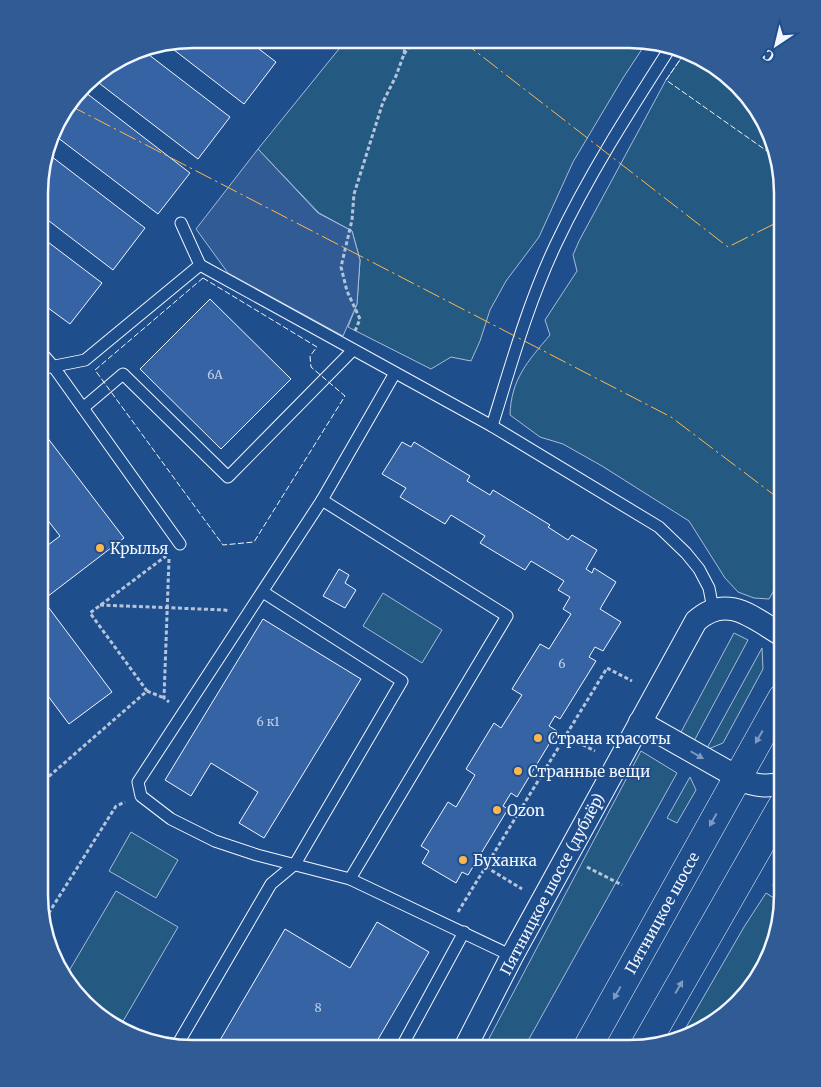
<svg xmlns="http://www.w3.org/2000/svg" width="821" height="1087" viewBox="0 0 821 1087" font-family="Merriweather,serif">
<rect width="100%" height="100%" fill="#1f4e8c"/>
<g fill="#245a82" stroke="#a8bbd7">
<polygon points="347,39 648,40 623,78 573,162 539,237 506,281 490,310 480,341 471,361 451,357 431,369 348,327 357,304 360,260 352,231 319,213 258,149"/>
<path d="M 684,54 L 714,65 L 766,124 L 782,192 L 782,576 L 769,599 L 754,598 L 738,592 L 725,578 L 689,521 L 602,466 L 563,444 L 540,437 L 510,415 C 511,379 528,361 550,335 L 545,320 L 577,271 L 573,255 L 579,241 L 666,80 Z"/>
<polygon points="383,593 442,630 422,663 363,626"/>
<polygon points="734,633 748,640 694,741 680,734"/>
<polygon points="762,648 763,669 723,743 706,750"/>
<polygon points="641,751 677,773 524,1048 484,1048"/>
<polygon points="690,777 696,790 677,823 667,818"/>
<polygon points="131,832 178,860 156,898 109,871"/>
<polygon points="116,891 178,927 122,1023 92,1005 66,976"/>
<polygon points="766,893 782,903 782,905 756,980 697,1032 681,1036 744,927"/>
</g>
<polygon fill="#305b95" stroke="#a8bbd7" points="258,149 318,213 352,231 360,260 357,304 343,336 228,273 196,229"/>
<g fill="#3563a3" stroke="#f2f6ff">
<polygon points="193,39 246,39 276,62 244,104 165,43"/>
<polygon points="140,48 230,117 198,159 91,77"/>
<polygon points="81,89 190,173 158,214 53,134 59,116"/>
<polygon points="47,153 145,228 113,270 40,214 40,172"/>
<polygon points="40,236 102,283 70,324 40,302"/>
<polygon points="210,299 291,379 221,449 140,369"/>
<polygon points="40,428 124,538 43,600 112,692 69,724 39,684 39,552 60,536 39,509"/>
<polygon points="402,442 411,447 414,442 470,476 467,481 490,495 493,490 550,525 548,527 568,540 572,535 597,550 586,569 592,573 594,568 616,582 600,609 621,622 603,651 595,647 589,657 596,661 560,719 555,716 549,726 557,731 517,797 511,793 503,806 508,809 468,875 462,872 456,883 422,863 429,851 421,846 448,802 456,807 475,775 466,769 494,723 501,728 522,695 512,689 540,644 549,649 571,614 563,609 570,597 558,590 564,581 531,561 525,570 480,543 485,536 451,515 445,524 400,497 406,488 382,474"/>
<polygon points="339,569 349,575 345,583 356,590 345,608 323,596"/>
<polygon points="263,619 361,679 264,838 239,823 258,792 211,763 191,796 165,780"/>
<polygon points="377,922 429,952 373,1048 216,1047 285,929 350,968"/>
</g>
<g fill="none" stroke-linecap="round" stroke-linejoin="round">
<g stroke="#f2f6ff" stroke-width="13">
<g id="service">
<polyline points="181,223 200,265 492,426 659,527 686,553 699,569 709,588 713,609"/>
<polyline points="40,351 53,366 180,544"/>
<polyline points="40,369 85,360 200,265"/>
<polyline points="83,408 123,374 228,477 353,350"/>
<path d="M 492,426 C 511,365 528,303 556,244 C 588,176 629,112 670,48"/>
<polyline points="322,500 507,616 350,879 512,956"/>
<polyline points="350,879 257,855 215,841 171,819 141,796 138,782 322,500 395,373"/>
<polyline points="176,1047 271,884 295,864 402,681 263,592"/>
<polyline points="401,1048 464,932"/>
</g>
</g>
<g stroke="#f2f6ff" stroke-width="24">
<g id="minor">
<path d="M 640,722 L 746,782 C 759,786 769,787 782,783"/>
<path d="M 465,1048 L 512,956 L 696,621 C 727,593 753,618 782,635"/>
</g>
</g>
<g stroke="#f2f6ff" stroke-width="29">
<g id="primary">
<polyline points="646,1044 782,806"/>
<polyline points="587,1048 782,698"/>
</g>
</g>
<g stroke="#b3c4dc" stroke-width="3" stroke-dasharray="4 2.5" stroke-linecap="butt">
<polyline points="404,54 415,39"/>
<polyline points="355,331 360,319 347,291 341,267 352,220 354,194 383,102 396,76 404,54 406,39"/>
<polyline points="169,559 164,698 169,702"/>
<polyline points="100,605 225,610 228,611"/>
<polyline points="147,691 164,698"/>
<polyline points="565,736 595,751"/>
<polyline points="39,785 147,691 90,613 166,556"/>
<polyline points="486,867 522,889"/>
<polyline points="587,867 622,885"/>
<polyline points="782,890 774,885 782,874"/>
<polyline points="458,912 607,668 632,681"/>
<polyline points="45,919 116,806 125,802"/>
<polyline points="379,1048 383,1040"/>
</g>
<use href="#service" stroke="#1f4e8c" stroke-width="11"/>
<use href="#minor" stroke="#1f4e8c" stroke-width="22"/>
<use href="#primary" stroke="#1f4e8c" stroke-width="28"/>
<g stroke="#f2f6ff" stroke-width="1" stroke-dasharray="6 2.5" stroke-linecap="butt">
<polyline points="684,54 666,80 774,156"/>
<polygon points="203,278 317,347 310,356 311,367 345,396 254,542 223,545 95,370"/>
</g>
<g stroke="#ffb74d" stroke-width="1" stroke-dasharray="18 4 2.5 4" stroke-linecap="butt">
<polyline points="461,40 728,247 782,220"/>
<polyline points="69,105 671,417 782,501"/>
</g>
</g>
<defs><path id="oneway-solid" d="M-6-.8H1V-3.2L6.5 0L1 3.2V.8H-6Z" transform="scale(1.25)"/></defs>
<g fill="#7e9ac0">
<use href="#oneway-solid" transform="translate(759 737) rotate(120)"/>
<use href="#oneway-solid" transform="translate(697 755) rotate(30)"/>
<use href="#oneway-solid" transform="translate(713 820) rotate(119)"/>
<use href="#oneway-solid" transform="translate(679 987) rotate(-60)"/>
<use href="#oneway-solid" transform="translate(617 993) rotate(119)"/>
</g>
<g fill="#ffb74d" stroke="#1f4e8c" stroke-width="2">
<circle cx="100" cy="548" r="5"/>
<circle cx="538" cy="738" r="5"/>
<circle cx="518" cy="771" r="5"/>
<circle cx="497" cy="810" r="5"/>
<circle cx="463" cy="860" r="5"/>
</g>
<g text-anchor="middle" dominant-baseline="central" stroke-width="4" stroke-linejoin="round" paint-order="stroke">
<g font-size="12" fill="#c3d1e8">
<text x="215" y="374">6А</text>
<text x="562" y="663">6</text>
<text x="268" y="721">6 к1</text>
<text x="318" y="1007">8</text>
</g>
<g font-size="15" fill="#f2f6ff" stroke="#1f4e8c" text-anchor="start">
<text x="110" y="548">Крылья</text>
<text x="548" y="738">Страна красоты</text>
<text x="528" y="771">Странные вещи</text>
<text x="507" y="810">Ozon</text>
<text x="473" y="860">Буханка</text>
</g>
<g font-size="15" fill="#f2f6ff" stroke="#1f4e8c">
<text transform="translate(552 884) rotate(-62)">Пятницкое шоссе (дублёр)</text>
<text transform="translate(662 913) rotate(-61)">Пятницкое шоссе</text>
</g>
</g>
<path d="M0 0H821V1087H0ZM193 48H629A145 145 0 0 1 774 193V895A145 145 0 0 1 629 1040H193A145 145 0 0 1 48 895V193A145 145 0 0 1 193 48Z" fill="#305b95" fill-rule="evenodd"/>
<path fill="none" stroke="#f2f6ff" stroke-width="2.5" d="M193 48H629A145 145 0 0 1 774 193V895A145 145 0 0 1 629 1040H193A145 145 0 0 1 48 895V193A145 145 0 0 1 193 48Z"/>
<g transform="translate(776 45) rotate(215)" stroke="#1f4e8c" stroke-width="4" paint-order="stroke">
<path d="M0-4L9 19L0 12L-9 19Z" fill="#f2f6ff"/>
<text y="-8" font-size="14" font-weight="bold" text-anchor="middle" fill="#f2f6ff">С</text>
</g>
</svg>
